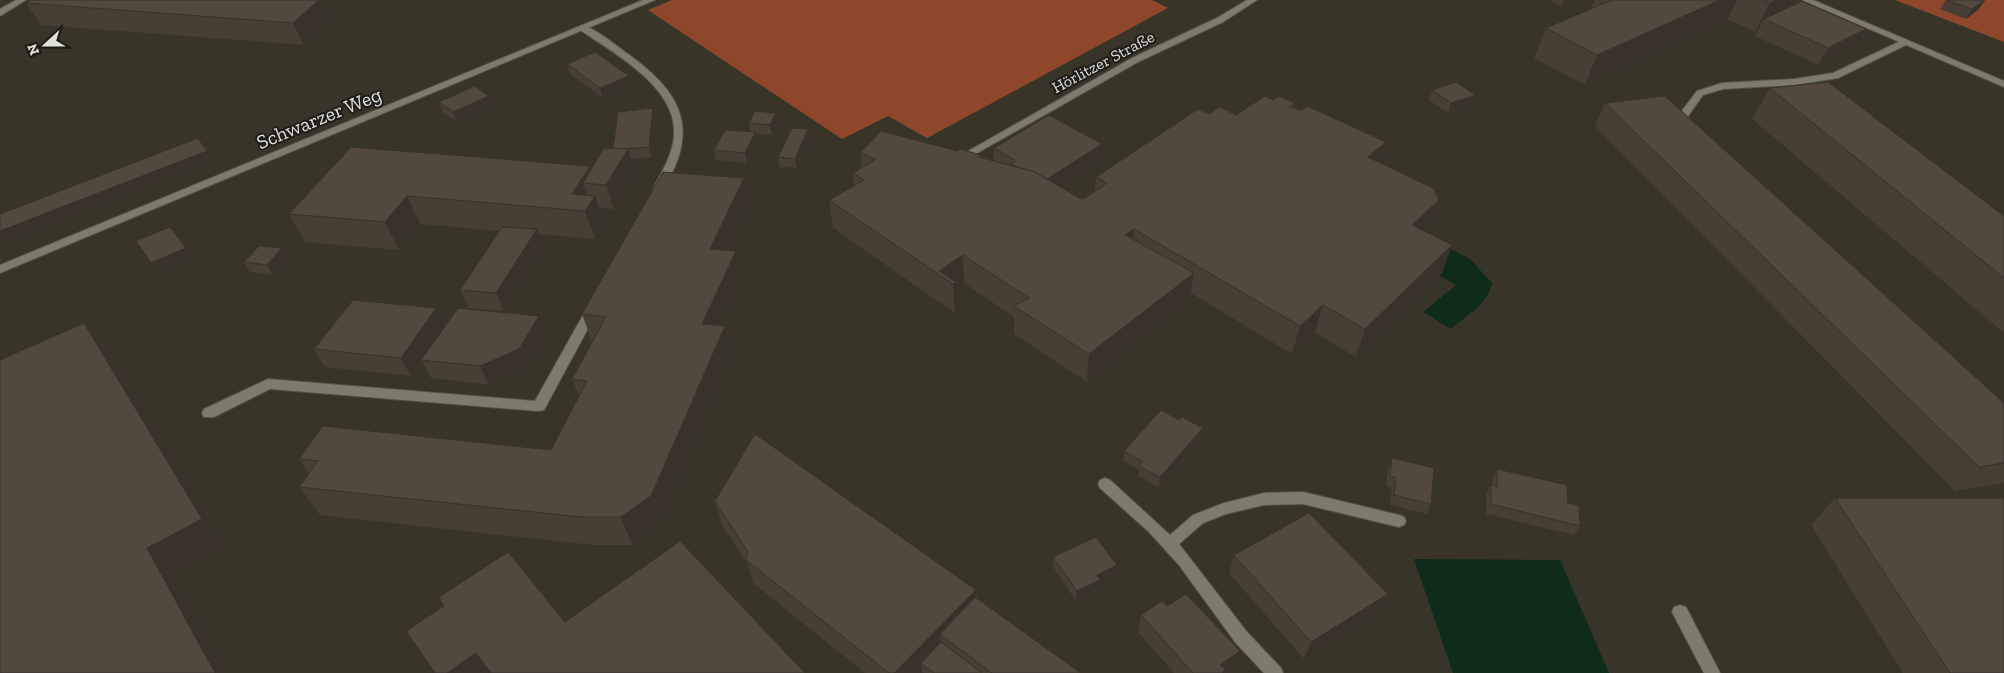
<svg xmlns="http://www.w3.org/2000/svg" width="2004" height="673" viewBox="0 0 2004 673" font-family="'Zilla Slab',serif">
<rect width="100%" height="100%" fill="#383528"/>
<g fill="#8f472b">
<polygon points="672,0 1152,0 1168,8 927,138 888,116 842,139 648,10"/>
<polygon points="1895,0 2004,0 2004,42"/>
</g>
<g fill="#0f2b1a">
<path d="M 1445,246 L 1470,259 L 1492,283 C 1488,304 1467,315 1451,329 L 1423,312 L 1456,285 L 1421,265 Z"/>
<polygon points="1414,559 1560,560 1609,673 1453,673"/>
</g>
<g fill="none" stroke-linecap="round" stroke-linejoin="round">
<g stroke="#565449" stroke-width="2">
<g id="lane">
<polygon points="1247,0 1257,0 1223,22 1138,62 972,156 968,157 963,154 1132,58 1217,18"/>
<path d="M 583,25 C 597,30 613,43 625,52 C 680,90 702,128 663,189 L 655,189 L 654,187 C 662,172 672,155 674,137 C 679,88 614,53 580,30 L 580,26 Z"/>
<polygon points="1905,39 1910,42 1908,44 1838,78 1794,85 1723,89 1703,95 1688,116 1693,129 1692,131 1684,131 1678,116 1697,91 1722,83 1794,79 1833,73"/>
<polygon points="593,304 599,308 544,410 539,411 270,389 214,417 204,417 202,413 204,409 268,379 535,401 587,308"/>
<polygon points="1105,478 1110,480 1170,535 1193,515 1224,503 1264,493 1303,492 1399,515 1404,517 1406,521 1404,525 1399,527 1303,504 1264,505 1226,514 1203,523 1179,544 1247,632 1281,668 1283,673 1264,673 1235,642 1179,565 1149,532 1100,488 1098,484 1100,480"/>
<polygon points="1680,605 1686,607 1720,673 1704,673 1672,612 1674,607"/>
</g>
</g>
<g stroke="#565449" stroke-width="2">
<g id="street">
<polygon points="16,0 26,0 0,16 0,9"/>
<polygon points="643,0 655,0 0,273 0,265"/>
<polygon points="1802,0 1813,0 2004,81 2004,87"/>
</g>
</g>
<use href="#lane" fill="#7e7b6c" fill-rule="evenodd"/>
<use href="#street" fill="#7e7b6c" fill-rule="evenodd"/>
</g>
<g fill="#473e34">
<polygon points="1550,0 1573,0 1572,2 1561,6"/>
<polygon points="1595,0 1791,0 1787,8 1856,46 1818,65 1755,36 1758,30 1755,32 1727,19 1585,85 1534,58 1546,28 1591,9"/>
<polygon points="1946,0 1979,9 1966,19 1940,9"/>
<polygon points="26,3 332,20 304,45 41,25"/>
<polygon points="567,64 629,76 631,85 603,98 570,74"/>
<polygon points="1770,88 2004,216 2004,333 1752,119"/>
<polygon points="1432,90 1473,104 1448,113 1429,100"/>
<polygon points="1273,100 1295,103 1293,108 1380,162 1429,228 1425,231 1442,273 1356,357 1315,333 1292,354 1191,293 1189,302 1087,382 1014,334 1014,317 964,283 957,288 957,311 955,313 833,228 829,200 854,186 853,173 861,168 860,153 958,151 994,160 994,148 1101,162 1062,187 1081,199 1085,198 1095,191 1096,177 1209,114 1236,115"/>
<polygon points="439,102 493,105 457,122 443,112"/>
<polygon points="1605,103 2004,403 2004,483 1955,491 1595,126"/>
<polygon points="776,113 777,122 772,135 756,133 757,142 747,163 716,160 714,150 750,132 749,123"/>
<polygon points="655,118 652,157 630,159 635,173 614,209 599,208 604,224 595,239 539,234 544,248 504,311 469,308 460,290 499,231 420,224 399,250 305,242 289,214 590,166 592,169 613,148"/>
<polygon points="810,139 797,168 780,167 778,157"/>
<polygon points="744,178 750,206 729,250 736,251 742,279 721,326 725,326 732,355 661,524 632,545 593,545 320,515 299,487 309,474 299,459 551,450 579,396 572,379 592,342 582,314"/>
<polygon points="282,248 288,258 273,275 250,272 244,262"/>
<polygon points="436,308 445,326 547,335 527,368 489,385 431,378 422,361 411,376 325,367 314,349"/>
<polygon points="1201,438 1159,487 1138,476 1139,470 1123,461 1124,451"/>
<polygon points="1392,458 1431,504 1427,514 1390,505 1392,488 1386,486 1388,468"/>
<polygon points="1497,469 1568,503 1580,526 1574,535 1486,514 1486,495 1491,485 1492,486 1492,479"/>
<polygon points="1835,498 2004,673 1903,673 1811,525"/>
<polygon points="715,501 976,590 977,598 1081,673 923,673 922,670 919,673 865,673 753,583 747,563 722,525"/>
<polygon points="1234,555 1388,594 1380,612 1304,659 1229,573"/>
<polygon points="1053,557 1116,575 1100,583 1099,589 1076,601 1053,567"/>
<polygon points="1141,615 1235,668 1228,673 1174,673 1138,632"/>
</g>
<g fill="#39322b">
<polygon points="319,0 323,0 332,20 304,45 293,23"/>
<polygon points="1564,0 1573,0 1572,2 1561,6"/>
<polygon points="1720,0 1737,0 1727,19 1585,85 1597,55"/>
<polygon points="1776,0 1791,0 1781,20 1764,19 1758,30 1755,32 1770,3"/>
<polygon points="1985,0 1979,9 1966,19 1972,9"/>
<polygon points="1866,29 1856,46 1818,65 1828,48"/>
<polygon points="629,76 631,85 603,98 600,88"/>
<polygon points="1476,95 1473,104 1448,113 1451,103"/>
<polygon points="489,96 493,105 457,122 453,112"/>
<polygon points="653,108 655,118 652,157 649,147"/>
<polygon points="776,113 777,122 772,135 770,125"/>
<polygon points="808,129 810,139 797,168 795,159"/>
<polygon points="755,132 757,142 747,163 745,153"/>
<polygon points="1386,142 1378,170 1368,157"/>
<polygon points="1102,144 1101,162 1047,197 1047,179"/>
<polygon points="628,149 635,173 614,209 606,185"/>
<polygon points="207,151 213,160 0,245 0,231"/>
<polygon points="590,166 596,184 583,183 590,203 595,196 604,224 595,239 585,211 572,194"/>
<polygon points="744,178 750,206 717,277 710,249"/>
<polygon points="407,196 420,224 399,250 385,222"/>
<polygon points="1439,200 1429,228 1403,253 1412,225"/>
<polygon points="537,229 544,248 504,311 496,293"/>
<polygon points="1134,229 1131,257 1125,235"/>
<polygon points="1452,245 1442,273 1356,357 1365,329"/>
<polygon points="186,248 193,258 159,273 151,263"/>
<polygon points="282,248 288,258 273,275 267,265"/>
<polygon points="736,251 742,279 709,352 702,324"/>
<polygon points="963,255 964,283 957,288 957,311 955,313 953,284 939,271"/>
<polygon points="1194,273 1189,302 1087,382 1089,354"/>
<polygon points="1323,305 1315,333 1292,354 1300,326"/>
<polygon points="436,308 445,327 421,360 422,361 411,376 401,358"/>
<polygon points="539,316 547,335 527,368 489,385 480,366"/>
<polygon points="84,323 108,351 225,546 173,575 227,673 215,673 147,548"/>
<polygon points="725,326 732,355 661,524 632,545 621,517"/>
<polygon points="1203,428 1201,438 1159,487 1160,477"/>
<polygon points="1117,565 1116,575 1100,583 1099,589 1076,601 1077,591 1097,575"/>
<polygon points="976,590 977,613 940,634 941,650 921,663 922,670 919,673 894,673"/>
<polygon points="1388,594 1380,612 1304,659 1311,642"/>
<polygon points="1240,651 1235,668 1228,673 1218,673 1220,665"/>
<polygon points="476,653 489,673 447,673"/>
</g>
<g fill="#52483d" stroke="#39322b">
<polygon points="30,0 319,0 293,23 26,3"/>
<polygon points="1612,0 1720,0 1597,55 1546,28"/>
<polygon points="1764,0 1776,0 1770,3"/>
<polygon points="1946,0 1985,0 1972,9"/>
<polygon points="1802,1 1866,29 1828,48 1764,19"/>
<polygon points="595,52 629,76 600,88 567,64"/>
<polygon points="1456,82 1476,95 1451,103 1432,90"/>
<polygon points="1828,82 2004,216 2004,278 1770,88"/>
<polygon points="475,86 489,96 453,112 439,102"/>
<polygon points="1265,96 1273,100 1279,96 1295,103 1289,107 1302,110 1307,106 1386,142 1368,157 1433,188 1439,200 1412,225 1452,245 1365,329 1323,305 1300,326 1134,229 1125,235 1194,273 1089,354 1014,306 1029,298 963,255 939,271 956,282 953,284 829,200 864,180 853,173 876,159 860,153 881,131 958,151 960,149 981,155 979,157 1035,172 1081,199 1085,198 1107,183 1096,177 1198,109 1209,114 1220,107 1236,115"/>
<polygon points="1665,96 2004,403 2004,463 1979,467 1605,103"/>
<polygon points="653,108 649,147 625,149 613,148 618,112"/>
<polygon points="755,111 776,113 770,125 749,123"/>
<polygon points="1049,115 1102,144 1047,179 1035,172 1011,165 1015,160 994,148"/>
<polygon points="792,128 808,129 795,159 778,157"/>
<polygon points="725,130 755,132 745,153 714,150"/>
<polygon points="198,138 207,151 0,231 0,214"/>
<polygon points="351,147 590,166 572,194 595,196 585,211 407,196 385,222 289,214"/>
<polygon points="604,148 628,149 606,185 583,183"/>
<polygon points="663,172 744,178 710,249 736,251 702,324 725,326 651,496 621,517 581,517 299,487 318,461 299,459 323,426 551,450 587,381 572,379 606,317 582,314"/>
<polygon points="170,227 186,248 151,263 136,241"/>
<polygon points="502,227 537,229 496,293 460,290"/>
<polygon points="259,246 282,248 267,265 244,262"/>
<polygon points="353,300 436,308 401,358 314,349"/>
<polygon points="458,308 539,316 519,349 480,366 421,360"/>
<polygon points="84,323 202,519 147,548 215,673 0,673 0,360"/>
<polygon points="1161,410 1179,420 1182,417 1203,428 1160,477 1139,466 1143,462 1124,451"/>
<polygon points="755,434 976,590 894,673 889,673 746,560 748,552 715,501"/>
<polygon points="1392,458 1434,468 1431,504 1394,495 1396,478 1390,476"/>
<polygon points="1497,469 1567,485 1568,503 1579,505 1580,526 1491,504 1491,485 1497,487"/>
<polygon points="1835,498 2004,498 2004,673 1950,673"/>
<polygon points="1309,513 1388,594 1311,642 1234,555"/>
<polygon points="1096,537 1117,565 1097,575 1100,580 1077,591 1053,557"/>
<polygon points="680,541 805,673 491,673 476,653 447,673 435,673 406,631 444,606 439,597 508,552 565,622"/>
<polygon points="1186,594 1240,651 1220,665 1226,670 1222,673 1193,673 1141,615 1162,601 1167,606"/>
<polygon points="975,597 1081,673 992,673 940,634"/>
<polygon points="941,642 982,673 934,673 921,663"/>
</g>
<g text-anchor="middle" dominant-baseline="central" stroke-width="4" stroke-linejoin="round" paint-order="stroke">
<g font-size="16" fill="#e2e1d9" stroke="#1e1c17">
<text transform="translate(1103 62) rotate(-28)">Hörlitzer Straße</text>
</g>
<g font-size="20" fill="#e2e1d9" stroke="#1e1c17">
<text transform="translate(319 118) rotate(-22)">Schwarzer Weg</text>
</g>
</g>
<g transform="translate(45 45) rotate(249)" stroke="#1e1c17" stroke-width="4" paint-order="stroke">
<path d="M0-4L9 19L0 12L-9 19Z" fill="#e2e1d9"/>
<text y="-8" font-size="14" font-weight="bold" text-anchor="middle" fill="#e2e1d9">N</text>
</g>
</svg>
